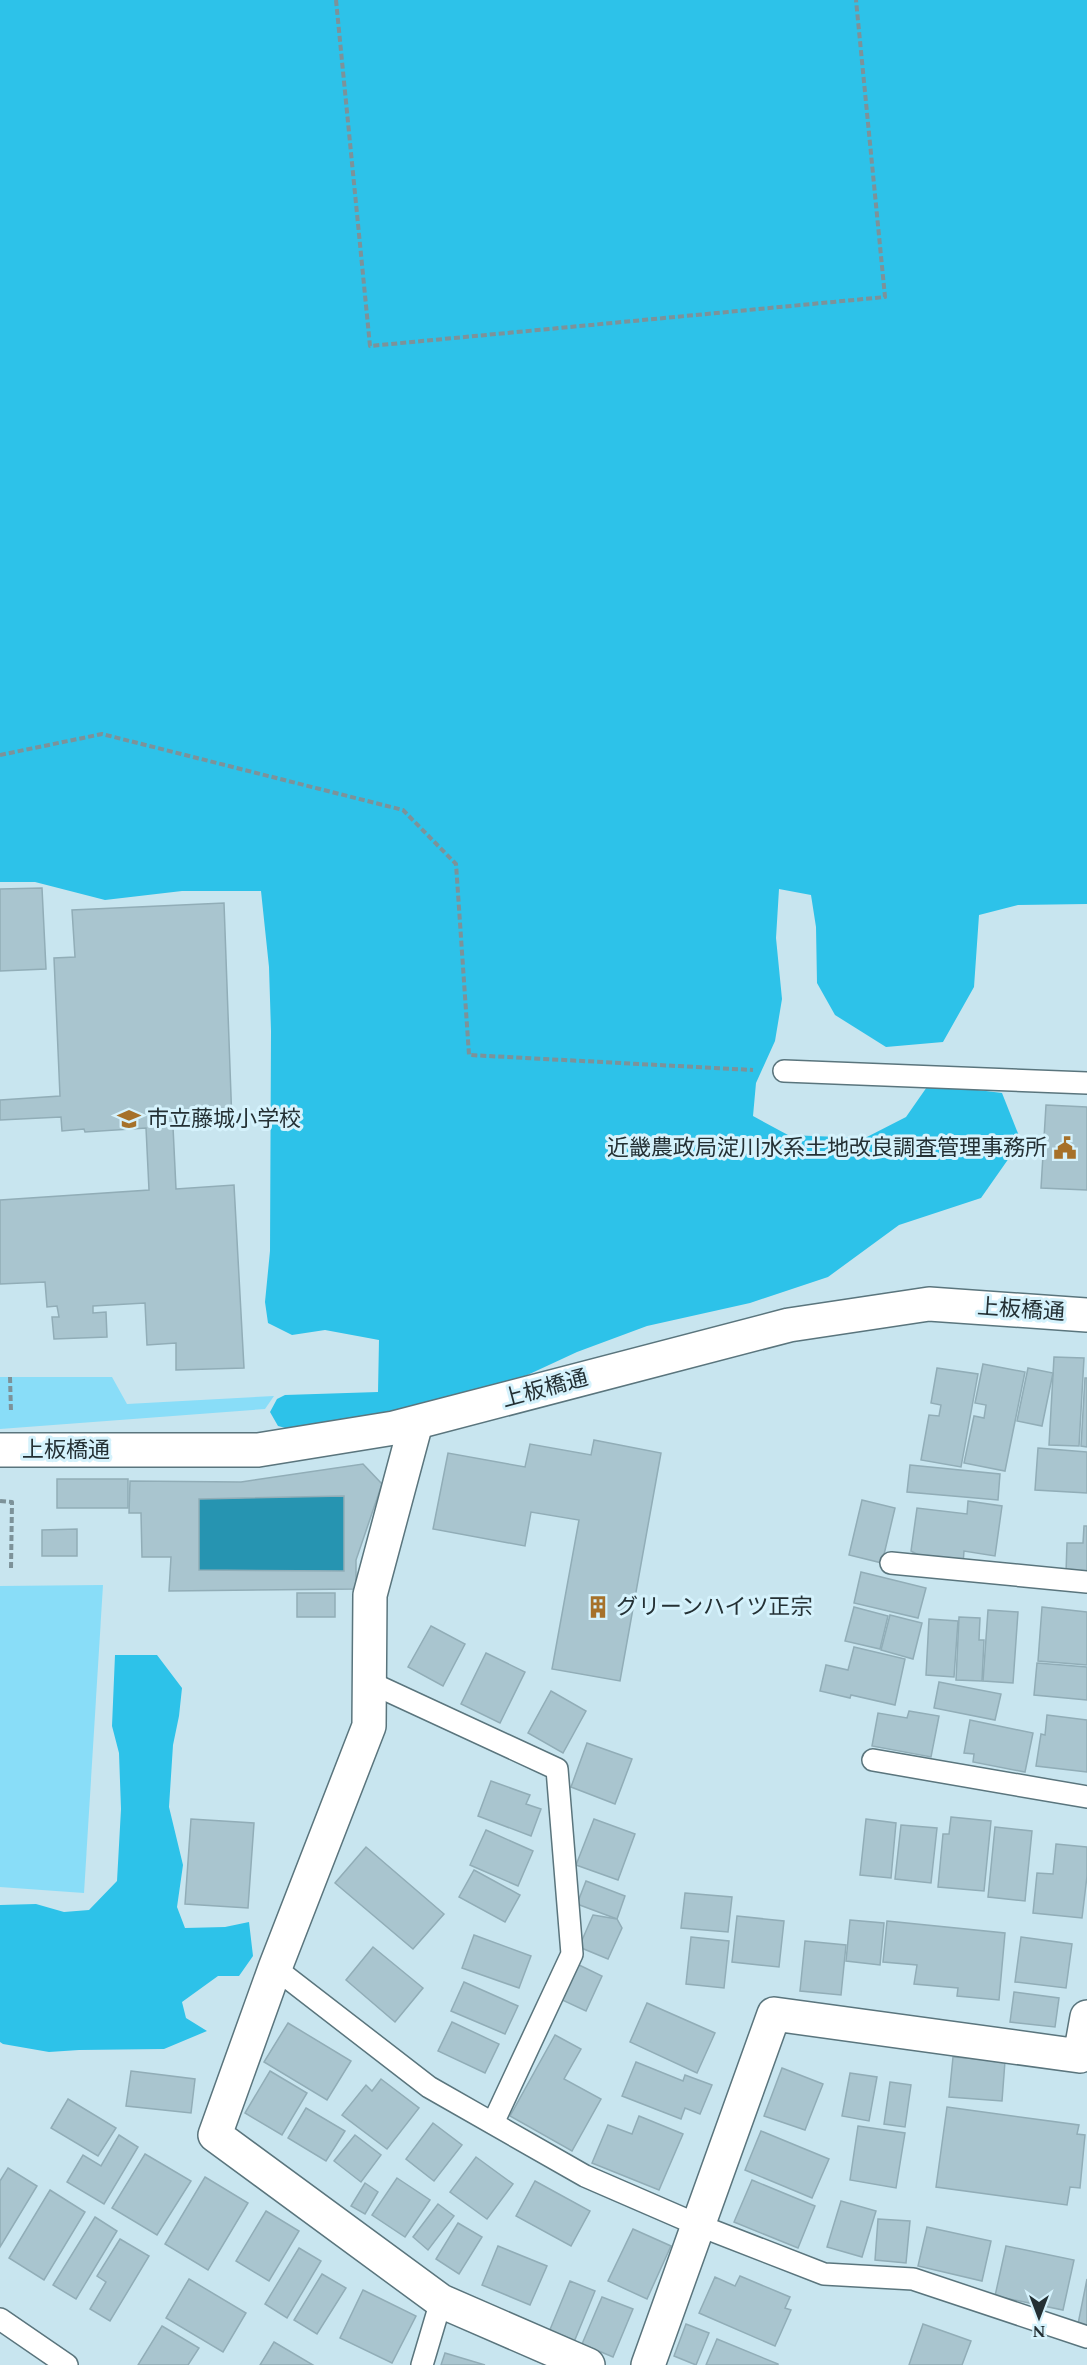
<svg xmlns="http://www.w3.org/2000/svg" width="1087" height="2365" viewBox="0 0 1087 2365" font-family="Spectral,'Noto Sans JP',serif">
<rect width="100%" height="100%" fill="#c8e5ef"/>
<g fill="#89ddf8">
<polygon points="0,1377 112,1377 127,1404 274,1396 265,1409 0,1429"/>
<polygon points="103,1585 84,1893 0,1887 0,1586"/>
</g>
<g fill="#2dc2e9">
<polygon points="0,0 1087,0 1087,904 1018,905 979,915 974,987 943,1042 886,1047 835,1015 817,983 816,927 811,895 779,889 776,938 782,999 775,1041 756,1083 753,1116 788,1135 865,1138 906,1117 929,1084 1002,1093 1021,1141 981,1198 899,1225 828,1277 750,1303 647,1326 577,1352 506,1385 457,1402 293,1430 278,1426 270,1412 277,1399 285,1395 378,1392 379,1340 325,1330 292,1335 268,1323 265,1302 270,1251 271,1031 269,967 261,891 182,891 105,900 35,882 0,882"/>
<polygon points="115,1655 157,1655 182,1688 179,1716 173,1745 169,1807 183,1865 177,1907 185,1928 225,1927 249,1922 253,1956 239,1976 218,1976 182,2002 186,2018 207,2031 164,2049 79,2050 49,2052 3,2044 0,2042 0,1905 36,1904 64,1912 89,1910 117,1881 121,1809 119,1753 112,1726"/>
</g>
<polygon fill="#2694b1" points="344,1496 344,1571 199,1570 199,1499"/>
<g fill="#a9c5cf" stroke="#91adb7" stroke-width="1.5" fill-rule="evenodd">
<polygon points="42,888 46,969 0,971 0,889"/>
<polygon points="224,903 232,1123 173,1127 176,1189 234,1185 244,1368 176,1370 176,1343 147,1345 145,1303 93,1306 93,1313 106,1312 107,1337 54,1339 52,1317 59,1317 57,1306 47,1307 45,1282 0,1284 0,1200 149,1190 146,1128 85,1132 84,1129 62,1131 61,1117 0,1120 0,1100 60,1096 54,958 75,957 72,910"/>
<polygon points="1046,1105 1087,1107 1087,1190 1041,1188"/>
<polygon points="1054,1357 1084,1358 1079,1446 1049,1445"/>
<polygon points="983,1364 1025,1372 1005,1471 964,1463 974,1416 984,1418 986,1405 975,1403"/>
<polygon points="937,1368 978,1374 961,1467 921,1460 929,1415 939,1416 941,1405 931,1403"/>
<polygon points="1028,1368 1053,1373 1042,1426 1017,1421"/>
<polygon points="1085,1378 1087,1378 1087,1447 1081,1446"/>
<polygon points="594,1440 661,1453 620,1681 552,1669 579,1520 531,1512 525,1546 433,1529 448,1453 525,1467 530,1444 591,1455"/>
<polygon points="1038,1448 1087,1452 1087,1493 1035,1490"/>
<path d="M 363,1464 L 382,1484 L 356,1560 L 356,1589 L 169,1591 L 171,1557 L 142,1557 L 141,1513 L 129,1513 L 130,1481 L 241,1482 ZM 344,1496 L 344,1571 L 199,1570 L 199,1499 Z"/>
<polygon points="910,1465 1000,1474 998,1500 907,1492"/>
<rect x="57" y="1479" width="71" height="29"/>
<polygon points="862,1500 895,1508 882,1563 849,1555"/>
<polygon points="968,1501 1002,1506 995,1556 964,1551 963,1564 927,1560 911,1551 917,1508 967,1514"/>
<polygon points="1084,1526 1087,1526 1087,1574 1066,1573 1067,1543 1083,1543"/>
<polygon points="77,1529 77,1556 42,1556 42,1530"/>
<polygon points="861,1572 926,1588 918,1618 854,1603"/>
<rect x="297" y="1593" width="38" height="24"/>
<polygon points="854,1607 888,1616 880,1649 845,1641"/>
<polygon points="1042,1607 1087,1612 1087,1665 1038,1661"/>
<polygon points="988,1610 1018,1612 1013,1683 983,1681"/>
<polygon points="890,1615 922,1623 913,1659 881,1650"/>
<polygon points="959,1617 980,1618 979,1640 984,1640 982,1681 956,1680"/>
<polygon points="929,1619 958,1621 954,1677 926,1675"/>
<polygon points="431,1626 465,1644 443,1686 408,1667"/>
<polygon points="854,1647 905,1659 895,1705 851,1695 850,1698 820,1691 826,1665 848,1670"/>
<polygon points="486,1653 525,1672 500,1723 461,1704"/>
<polygon points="1037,1663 1087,1667 1087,1700 1034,1695"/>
<polygon points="939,1682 1001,1694 995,1720 934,1708"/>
<polygon points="551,1691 586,1711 563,1753 528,1733"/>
<polygon points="909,1711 939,1716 931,1757 872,1746 878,1713 907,1718"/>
<polygon points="1047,1715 1087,1720 1087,1772 1036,1766 1041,1734 1045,1735"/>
<polygon points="970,1720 1033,1733 1025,1772 973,1762 974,1754 964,1753"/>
<polygon points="587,1743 632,1759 615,1804 571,1787"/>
<polygon points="491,1781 530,1795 526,1804 541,1809 531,1836 478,1816"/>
<polygon points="951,1817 991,1821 984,1891 938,1887 943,1834 949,1834"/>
<polygon points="191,1819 254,1823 248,1908 185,1904"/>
<polygon points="594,1819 635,1834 618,1880 576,1865"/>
<polygon points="866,1819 896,1823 891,1878 860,1875"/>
<polygon points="901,1825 937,1828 931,1883 895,1879"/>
<polygon points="995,1827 1032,1831 1025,1901 988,1897"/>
<polygon points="486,1830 533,1851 518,1886 470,1865"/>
<polygon points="1056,1844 1087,1847 1087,1876 1082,1918 1033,1913 1037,1873 1053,1874"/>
<polygon points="366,1847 444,1914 413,1949 335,1883"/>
<polygon points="474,1870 520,1895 505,1922 459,1897"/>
<polygon points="586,1881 625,1896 617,1919 577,1904"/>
<polygon points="685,1893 732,1897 728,1932 681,1928"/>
<polygon points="593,1915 617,1919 622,1928 608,1959 579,1947"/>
<polygon points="737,1916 784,1921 779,1967 732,1962"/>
<polygon points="850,1920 884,1923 880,1965 846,1961"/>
<polygon points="887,1921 1005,1933 999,2000 957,1996 958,1988 914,1984 917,1965 883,1962"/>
<polygon points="474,1935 531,1956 519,1988 462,1968"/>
<polygon points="691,1937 729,1941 724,1988 686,1984"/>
<polygon points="1021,1937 1072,1944 1066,1988 1015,1982"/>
<polygon points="805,1941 846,1945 841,1995 800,1991"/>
<polygon points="373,1947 423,1988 395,2022 346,1980"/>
<polygon points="577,1964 602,1976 586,2011 560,1999"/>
<polygon points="464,1982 518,2006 505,2034 451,2011"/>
<polygon points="1014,1992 1059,1998 1055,2027 1010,2022"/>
<polygon points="647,2003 715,2033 697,2073 630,2042"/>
<polygon points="452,2022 499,2044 485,2073 438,2051"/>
<polygon points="288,2023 351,2061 327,2100 264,2062"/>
<polygon points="555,2035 581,2049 564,2079 601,2099 572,2151 510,2116"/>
<polygon points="953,2057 1005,2061 1002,2101 949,2097"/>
<polygon points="636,2062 683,2081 685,2075 712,2085 700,2114 685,2108 681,2119 622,2096"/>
<polygon points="782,2068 823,2084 805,2130 764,2116"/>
<polygon points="131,2071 195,2079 191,2113 126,2106"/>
<polygon points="270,2071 307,2093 282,2135 245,2113"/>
<polygon points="850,2073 877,2077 869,2121 842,2116"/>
<polygon points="381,2079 419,2108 387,2149 342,2115 366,2085 372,2091"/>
<polygon points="890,2082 911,2085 905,2127 884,2124"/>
<polygon points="68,2099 116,2128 98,2156 51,2128"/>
<polygon points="947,2107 1079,2125 1077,2134 1085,2135 1080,2188 1070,2187 1067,2205 936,2187"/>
<polygon points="306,2108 345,2131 326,2161 288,2138"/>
<polygon points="639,2116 683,2134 659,2190 592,2163 608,2125 632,2134"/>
<polygon points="433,2123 462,2145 434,2181 406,2159"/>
<polygon points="858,2126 905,2133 896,2188 850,2180"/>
<polygon points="761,2131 829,2159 812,2198 745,2170"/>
<polygon points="119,2135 138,2147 104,2204 67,2182 83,2155 101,2166"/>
<polygon points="355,2135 381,2155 361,2182 334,2161"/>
<polygon points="145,2154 191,2181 157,2235 112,2208"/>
<polygon points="476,2157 513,2184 487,2219 450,2192"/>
<polygon points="8,2168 37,2186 0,2247 0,2181"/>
<polygon points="205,2177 248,2203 208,2270 165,2244"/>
<polygon points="397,2178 430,2200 405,2237 372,2215"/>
<polygon points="752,2180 815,2206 798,2248 734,2222"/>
<polygon points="535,2181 590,2211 571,2246 516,2216"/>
<polygon points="365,2183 378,2192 365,2214 351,2206"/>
<polygon points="50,2190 85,2212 44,2280 9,2258"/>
<polygon points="841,2201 876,2211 862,2257 827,2247"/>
<polygon points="438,2204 454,2216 428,2250 413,2237"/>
<polygon points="266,2211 299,2231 269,2281 236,2261"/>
<polygon points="95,2217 117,2231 76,2299 53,2285"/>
<polygon points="878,2219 910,2221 906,2263 875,2260"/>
<polygon points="458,2223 482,2237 459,2274 436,2259"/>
<polygon points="927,2227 991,2241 982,2281 918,2266"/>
<polygon points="633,2229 671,2246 647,2299 608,2281"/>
<polygon points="120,2239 149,2256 110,2321 90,2309 106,2282 97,2276"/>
<polygon points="498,2246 547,2266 530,2305 482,2285"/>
<polygon points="1006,2246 1074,2260 1063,2310 995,2296"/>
<polygon points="299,2248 321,2261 287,2318 265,2304"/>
<polygon points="322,2274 346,2288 317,2334 294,2320"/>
<polygon points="740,2276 790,2297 785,2308 791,2310 775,2346 699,2313 715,2277 735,2286"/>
<polygon points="189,2279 246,2313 223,2352 166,2318"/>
<polygon points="1087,2279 1087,2326 1078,2324"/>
<polygon points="570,2281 595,2291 574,2342 549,2332"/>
<polygon points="363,2290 416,2316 392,2363 340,2338"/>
<polygon points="602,2297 633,2309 613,2357 582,2344"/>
<polygon points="686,2324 709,2333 696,2365 674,2356"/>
<polygon points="923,2324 971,2341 962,2365 909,2365"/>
<polygon points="162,2326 199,2348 188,2365 138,2365"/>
<polygon points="717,2339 778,2364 778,2365 706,2365"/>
<polygon points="274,2342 313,2365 260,2365"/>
<polygon points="445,2353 485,2365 441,2365"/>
</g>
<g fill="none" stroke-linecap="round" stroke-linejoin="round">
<g stroke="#5a757d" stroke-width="24">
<g id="lane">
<polyline points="784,1071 1087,1083"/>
<polyline points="891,1563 1087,1582"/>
<polyline points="369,1682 557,1769 572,1954 493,2123"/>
<polyline points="873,1760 1087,1797"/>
<polyline points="275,1968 429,2087 585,2176 698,2225 824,2274 913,2279 1087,2337"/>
<polyline points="0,2319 67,2365"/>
<polyline points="422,2365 441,2301"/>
</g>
</g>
<g stroke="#5a757d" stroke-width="36">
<g id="street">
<polyline points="416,1423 370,1595 369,1726 275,1968 215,2135 441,2301 588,2365"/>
<polyline points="648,2365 774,2014 1080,2056 1087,2017"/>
</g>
</g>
<g stroke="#5a757d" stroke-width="36">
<polyline id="secondary" points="0,1450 258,1450 394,1428 789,1325 929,1304 1087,1315"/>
</g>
<g stroke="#7d9299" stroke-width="4" stroke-dasharray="6 3" stroke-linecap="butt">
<polyline points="336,0 370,346 885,297 856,0"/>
<polyline points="0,755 102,734 403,810 456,864 469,1055 753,1070"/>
<polyline points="10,1377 11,1412"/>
<polyline points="0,1501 12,1502 11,1568"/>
</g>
<use href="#lane" stroke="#fff" stroke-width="21"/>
<use href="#street" stroke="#fff" stroke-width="33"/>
<use href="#secondary" stroke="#fff" stroke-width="33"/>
</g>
<defs>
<g id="school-bare" transform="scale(1.8)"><path d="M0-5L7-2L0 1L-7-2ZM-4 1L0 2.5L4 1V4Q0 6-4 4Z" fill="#a6712a" stroke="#d5f2fc" stroke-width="2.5" paint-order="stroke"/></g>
<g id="civic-bare" transform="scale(1.8)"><path d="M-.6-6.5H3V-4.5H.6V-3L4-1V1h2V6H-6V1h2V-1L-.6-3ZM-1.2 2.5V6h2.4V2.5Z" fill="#a6712a" stroke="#d5f2fc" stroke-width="2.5" paint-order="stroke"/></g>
<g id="building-bare" transform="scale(1.8)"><path d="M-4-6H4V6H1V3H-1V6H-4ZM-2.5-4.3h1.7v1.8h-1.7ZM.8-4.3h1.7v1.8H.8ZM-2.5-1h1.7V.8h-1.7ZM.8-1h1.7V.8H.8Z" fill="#a6712a" stroke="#d5f2fc" stroke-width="2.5" paint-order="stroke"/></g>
</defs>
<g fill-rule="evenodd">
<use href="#school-bare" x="129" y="1119"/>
<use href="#civic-bare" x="1065" y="1148"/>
<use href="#building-bare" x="598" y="1607"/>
</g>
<g text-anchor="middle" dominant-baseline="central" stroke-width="6" stroke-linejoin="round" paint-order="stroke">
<g font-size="22" fill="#243034" stroke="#d5f2fc" text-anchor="start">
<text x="147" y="1119">市立藤城小学校</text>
<text x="1047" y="1148" text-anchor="end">近畿農政局淀川水系土地改良調査管理事務所</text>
<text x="616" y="1607">グリーンハイツ正宗</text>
</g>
<g font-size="22" fill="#243034" stroke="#d5f2fc">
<text transform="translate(1021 1310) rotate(4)">上板橋通</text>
<text transform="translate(545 1389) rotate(-15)">上板橋通</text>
<text x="66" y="1450">上板橋通</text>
</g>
</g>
<g transform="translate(1039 2317) rotate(180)" stroke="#d5f2fc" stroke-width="4.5" paint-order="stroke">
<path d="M0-4.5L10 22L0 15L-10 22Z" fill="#243034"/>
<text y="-9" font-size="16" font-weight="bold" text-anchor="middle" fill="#243034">N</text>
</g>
</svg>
